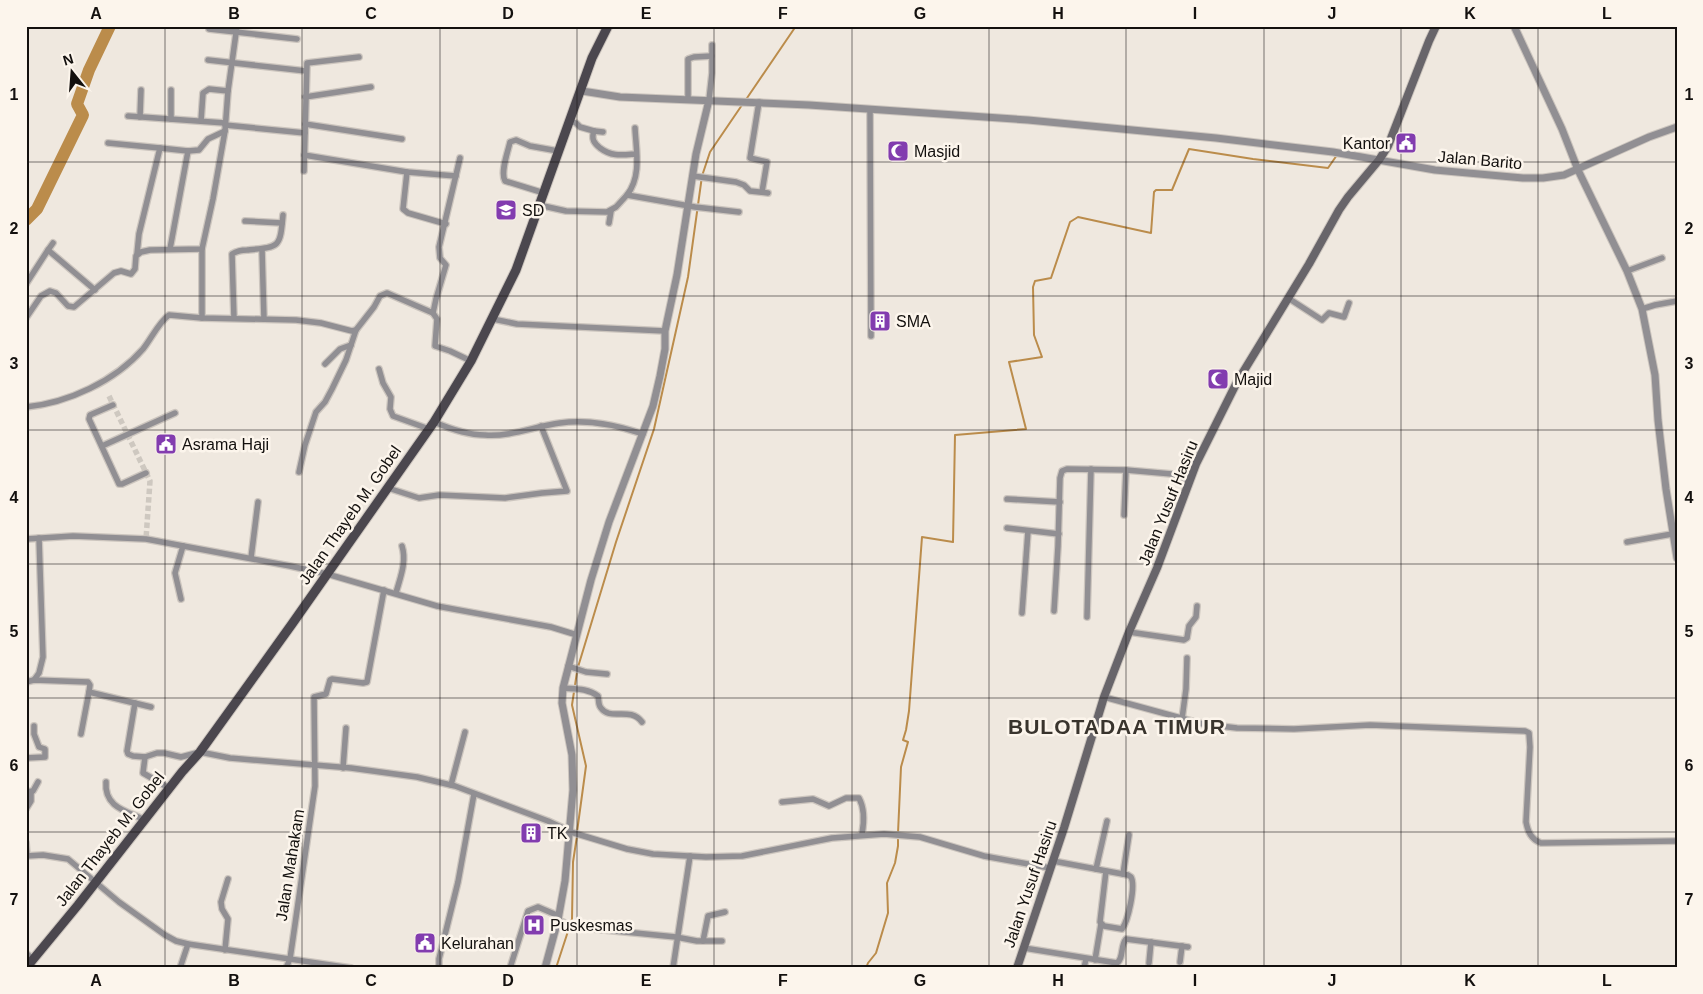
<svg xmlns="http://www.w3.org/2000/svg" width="1703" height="994" viewBox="0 0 1703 994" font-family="Arial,sans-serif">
<rect width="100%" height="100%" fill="#efe8df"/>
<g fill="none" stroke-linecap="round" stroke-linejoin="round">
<g stroke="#bb8c4b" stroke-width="2">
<polyline points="745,101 796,26"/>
<polyline points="578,667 616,542 654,429 688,277 702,176 710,152 742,105"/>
<polyline points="577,672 572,705 586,766 577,832"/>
<polyline points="898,833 901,767 908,742 903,740 906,730 909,711 922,537 953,542 955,435 1026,429 1009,362 1042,357 1034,335 1033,287 1035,281 1051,278 1070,222 1078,217 1151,233 1154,192 1156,190 1172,190 1189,149 1253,159 1328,168 1337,155"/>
<polyline points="556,968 572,919 573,862 577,836"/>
<polyline points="866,968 868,963 876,953 888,913 887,883 895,863 898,846 898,837"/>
</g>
<polyline stroke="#bb8c4b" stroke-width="12" points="26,220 37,209 83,115 77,104 89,70 110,26"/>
<polyline stroke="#cec8c0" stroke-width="5.5" stroke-dasharray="5.5 3" stroke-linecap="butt" points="109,396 150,481 146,539"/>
<g stroke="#ccc5be" stroke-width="8">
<g id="minor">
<polyline points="209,29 297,39"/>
<polyline points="208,60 306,71"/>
<polyline points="305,97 371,87"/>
<polyline points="688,100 688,59 694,57 712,56"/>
<polyline points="709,100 712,73 712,45"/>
<polyline points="759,102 750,158 767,162 762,192"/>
<polyline points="870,109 871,336"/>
<polyline points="128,116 225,123"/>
<polyline points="140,117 141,90"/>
<polyline points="171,119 171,90"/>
<polyline points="201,121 203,93 209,89 228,91"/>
<path d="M 570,121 L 576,123 L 580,127 L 594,131 C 591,139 594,143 600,148 C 612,157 622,155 636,154"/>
<polyline points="305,124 402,139"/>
<polyline points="225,125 305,133"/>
<polyline points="594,131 603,132"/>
<polyline points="108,143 160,148 139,234 137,254"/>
<polyline points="160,148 188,151 170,249"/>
<polyline points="188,151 199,150 208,139 225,131"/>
<polyline points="304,155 407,172 456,176"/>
<polyline points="304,171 307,63 359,57"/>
<polyline points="407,172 403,209 408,213 446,224"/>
<polyline points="693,176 736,182 744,185 750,191 768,193"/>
<path d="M 544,193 L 505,181 C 500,172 508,152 510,142 L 516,140 L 530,146 L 558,151"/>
<path d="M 627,195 C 642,176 636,150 635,128"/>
<polyline points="539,205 566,211 607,212 616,207 627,195 695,207 739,212"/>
<polyline points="245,221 282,223"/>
<polyline points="609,223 611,211"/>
<polyline points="202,249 202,318"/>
<polyline points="262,249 264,319"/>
<polyline points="48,250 53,243"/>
<polyline points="1627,271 1662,258"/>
<polyline points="26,284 48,250 95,290"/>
<polyline points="1288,298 1322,320 1329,313 1344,317 1349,303"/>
<polyline points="1642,309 1655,305 1677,301"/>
<polyline points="433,313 437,319 435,346 450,351 471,361"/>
<polyline points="26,318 41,296 50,291 56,293 68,306 74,307 114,273 121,271 131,274 135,269 136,256 141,252 150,250 202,249 213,199 225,131 228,91 237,26"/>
<path d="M 234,318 L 232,254 C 237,251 241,250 247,250 C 280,247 280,248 283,215"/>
<polyline points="493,319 517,324 665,331"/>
<polyline points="325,364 340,349 351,345"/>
<polyline points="379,369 383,383 391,397 390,409 393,416 429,429"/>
<polyline points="113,405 90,415 89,419 119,484 122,484 146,473"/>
<path d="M 26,407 C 68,403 115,381 143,349 C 151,339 159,322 169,315 L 202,318 L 296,320 L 321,323 L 352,331 L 356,330 L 374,307 L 380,296 L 387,293 L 433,313 L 436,299 L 446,265 L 440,258 L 439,247 L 460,158"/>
<path d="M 434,422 C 448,428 469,435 485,435 C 510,437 536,426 560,423 C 589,419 616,425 643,434"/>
<polyline points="102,446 175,413"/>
<polyline points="1126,470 1172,474 1189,480"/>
<polyline points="299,472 305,445 316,412 325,402 332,389 346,360 356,330"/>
<polyline points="388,488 419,498 439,495 505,498 542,493 567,491 541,426"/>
<polyline points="1007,499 1060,502"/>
<polyline points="1007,528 1059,534"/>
<polyline points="26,539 73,536 146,539 290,566 327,574 437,606 551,627 577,635"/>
<polyline points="1627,542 1672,534"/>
<polyline points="251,558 258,502"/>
<path d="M 396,593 C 400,578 407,562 402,546"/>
<polyline points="181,599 175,573 183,546"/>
<polyline points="1054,611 1058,546 1060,478 1062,471 1067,469 1126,470 1124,515"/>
<polyline points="1022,613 1028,531"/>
<polyline points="1087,617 1091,469"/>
<polyline points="1129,632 1184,640 1187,638 1189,626 1196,617 1197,606"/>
<polyline points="568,666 586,672 607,674"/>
<polyline points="34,680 39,673 43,657 39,538"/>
<polyline points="26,682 34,680 88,682 90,685 89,692 151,707"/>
<path d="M 563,688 C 575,689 587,688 598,696 C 599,700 598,705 601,708 C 610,721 630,706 642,722"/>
<path d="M 1104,697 L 1203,724 L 1237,728 L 1294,729 L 1370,725 L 1525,731 L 1529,733 L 1530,747 L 1526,822 C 1528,832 1531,839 1541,843 L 1677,841"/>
<polyline points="135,703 127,751 128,754 133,756 145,757 157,753 164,753 181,757 200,752 230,758 351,768 417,777 455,786 548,821 574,833 627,849 653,854 706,857 742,856 832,838 884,834 920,837 984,856 1050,868"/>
<polyline points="1182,719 1186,689 1187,658"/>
<polyline points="81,734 89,692"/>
<polyline points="145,757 143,773 169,788"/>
<polyline points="26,758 45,757 45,749 39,747 34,734 34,726"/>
<polyline points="343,768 346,728"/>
<path d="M 106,782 C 104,807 126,811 145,820"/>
<polyline points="451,785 465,732"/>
<polyline points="26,792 33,791 38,782"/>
<path d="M 782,802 L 813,799 L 829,806 L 846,798 L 859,798 C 865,809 864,823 862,834"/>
<polyline points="26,809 31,801 31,792"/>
<polyline points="26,843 27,856"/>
<polyline points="26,856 43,855 68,859 119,902 165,935 176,941 188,944 351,968"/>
<path d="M 1053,861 L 1128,875 L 1131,877 C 1136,886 1128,921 1122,929 L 1104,926 L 1100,922 L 1106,871"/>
<polyline points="1096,869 1107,821"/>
<polyline points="1123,874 1129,835"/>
<polyline points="558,920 574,927 676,937 697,941 722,941"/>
<polyline points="703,941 708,916 725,912"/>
<path d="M 1024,948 L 1117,963 C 1124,958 1120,946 1126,939 L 1188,947"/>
<polyline points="225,950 228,919 222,909 221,902 228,879"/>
<polyline points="26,953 33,959"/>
<polyline points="1095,960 1101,924"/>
<polyline points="1180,962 1182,946"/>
<polyline points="1149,963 1151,942"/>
<polyline points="180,968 188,944"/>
<polyline points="286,968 290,959 315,786 314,697 326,694 330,680 332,679 363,683 367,682 384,590"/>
<polyline points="439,968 439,959 458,882 474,794"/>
<polyline points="510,968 528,911 538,907 559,916"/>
<polyline points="673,968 690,856"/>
<polyline points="1084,968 1086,959"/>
</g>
</g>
<g stroke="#ccc5be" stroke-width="9">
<g id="tertiary">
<polyline points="1514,26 1562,129 1578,170 1627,271 1642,309 1655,375 1658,420 1666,489 1677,558"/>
<polyline points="582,91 620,97 809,105 1028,120 1216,138 1333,152 1435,170 1523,178 1543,178 1564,175 1649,137 1677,127"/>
<polyline points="545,968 558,920 565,881 573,790 572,755 562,703 563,688 591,580 609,522 653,406 660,376 665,349 665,331 677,275 696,154 709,100"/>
</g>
</g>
<g stroke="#ccc5be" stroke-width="10">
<polyline id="secondary" points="1017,968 1064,828 1104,697 1129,632 1157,568 1196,464 1237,382 1309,264 1339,210 1348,197 1379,160 1388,146 1429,41 1436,26"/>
</g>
<g stroke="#ccc5be" stroke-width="11">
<polyline id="primary" points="26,968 78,905 182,772 200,752 292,624 434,422 471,361 516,270 592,58 608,26"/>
</g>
<use href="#minor" stroke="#918f93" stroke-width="5.5"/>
<use href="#tertiary" stroke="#918f93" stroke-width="7"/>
<use href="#secondary" stroke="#68656a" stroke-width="8"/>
<use href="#primary" stroke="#4b474e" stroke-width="9"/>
</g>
<path fill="none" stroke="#13100e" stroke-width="1" stroke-opacity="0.55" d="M 165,26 L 165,968M 302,26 L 302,968M 440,26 L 440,968M 577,26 L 577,968M 714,26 L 714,968M 852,26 L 852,968M 989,26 L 989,968M 1126,26 L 1126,968M 1264,26 L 1264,968M 1401,26 L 1401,968M 1538,26 L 1538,968M 26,162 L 1677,162M 26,296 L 1677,296M 26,430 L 1677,430M 26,564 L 1677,564M 26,698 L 1677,698M 26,832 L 1677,832"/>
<defs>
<g id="civic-square" transform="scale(1.125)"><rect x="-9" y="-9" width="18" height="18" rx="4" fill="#823caf" stroke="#fcf5ec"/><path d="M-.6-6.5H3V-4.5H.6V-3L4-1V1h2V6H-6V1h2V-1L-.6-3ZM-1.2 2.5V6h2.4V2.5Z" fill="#fff"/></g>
<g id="mosque-square" transform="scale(1.125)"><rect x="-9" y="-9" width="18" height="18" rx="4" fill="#823caf" stroke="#fcf5ec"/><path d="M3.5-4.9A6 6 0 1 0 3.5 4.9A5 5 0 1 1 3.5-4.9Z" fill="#fff"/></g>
<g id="university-square" transform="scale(1.125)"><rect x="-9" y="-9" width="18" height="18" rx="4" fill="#823caf" stroke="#fcf5ec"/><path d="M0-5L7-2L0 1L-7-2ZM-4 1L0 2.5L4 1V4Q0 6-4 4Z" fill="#fff"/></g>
<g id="building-square" transform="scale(1.125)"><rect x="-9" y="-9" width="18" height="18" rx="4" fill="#823caf" stroke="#fcf5ec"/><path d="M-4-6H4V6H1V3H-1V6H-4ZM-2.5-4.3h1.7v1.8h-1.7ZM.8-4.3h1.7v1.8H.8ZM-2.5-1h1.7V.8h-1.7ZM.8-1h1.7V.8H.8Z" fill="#fff"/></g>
<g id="hospital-square" transform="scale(1.125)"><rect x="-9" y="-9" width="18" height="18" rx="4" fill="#823caf" stroke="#fcf5ec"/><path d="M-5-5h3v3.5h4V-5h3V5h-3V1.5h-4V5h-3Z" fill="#fff"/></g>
</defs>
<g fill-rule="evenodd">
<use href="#civic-square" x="1406" y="143"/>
<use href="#mosque-square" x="898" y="151"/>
<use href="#university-square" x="506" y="210"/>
<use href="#building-square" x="880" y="321"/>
<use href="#mosque-square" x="1218" y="379"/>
<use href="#civic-square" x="166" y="444"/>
<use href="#building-square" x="531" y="833"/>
<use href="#hospital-square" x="534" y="925"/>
<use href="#civic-square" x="425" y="943"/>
</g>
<g text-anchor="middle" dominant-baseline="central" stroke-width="5" stroke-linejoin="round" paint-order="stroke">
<g font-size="16" fill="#13100e" stroke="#fcf5ec" text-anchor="start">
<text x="1390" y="143" text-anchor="end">Kantor</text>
<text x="914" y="151">Masjid</text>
<text x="522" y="210">SD</text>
<text x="896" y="321">SMA</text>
<text x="1234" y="379">Majid</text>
<text x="182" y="444">Asrama Haji</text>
<text x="547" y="833">TK</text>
<text x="550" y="925">Puskesmas</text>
<text x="441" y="943">Kelurahan</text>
</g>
<g font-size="16" fill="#13100e" stroke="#fcf5ec">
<text transform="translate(1480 160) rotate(5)">Jalan Barito</text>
<text transform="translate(1168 503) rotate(-68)">Jalan Yusuf Hasiru</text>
<text transform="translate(350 515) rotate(-55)">Jalan Thayeb M. Gobel</text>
<text transform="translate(110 839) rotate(-52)">Jalan Thayeb M. Gobel</text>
<text transform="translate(290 865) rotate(-81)">Jalan Mahakam</text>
<text transform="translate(1030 884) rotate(-71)">Jalan Yusuf Hasiru</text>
</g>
<g font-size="21" font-weight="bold" letter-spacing="1" fill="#39342d" stroke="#fcf5ec">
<text x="1117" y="726">BULOTADAA TIMUR</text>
</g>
</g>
<rect width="1703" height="994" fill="none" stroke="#fcf5ec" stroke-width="55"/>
<g transform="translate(72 72) rotate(343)" stroke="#fcf5ec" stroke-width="4" paint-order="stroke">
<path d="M0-4L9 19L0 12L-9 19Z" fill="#13100e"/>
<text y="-8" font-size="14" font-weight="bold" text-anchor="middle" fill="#13100e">N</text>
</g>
<rect x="28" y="28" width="1648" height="938" fill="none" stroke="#13100e" stroke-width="2"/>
<g font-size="16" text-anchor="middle" font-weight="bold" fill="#13100e">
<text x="96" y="19">A</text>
<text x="234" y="19">B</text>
<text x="371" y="19">C</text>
<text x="508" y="19">D</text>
<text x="646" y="19">E</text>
<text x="783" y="19">F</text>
<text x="920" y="19">G</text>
<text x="1058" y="19">H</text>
<text x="1195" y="19">I</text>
<text x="1332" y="19">J</text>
<text x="1470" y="19">K</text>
<text x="1607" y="19">L</text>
<text x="14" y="100">1</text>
<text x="1689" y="100">1</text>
<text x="14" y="234">2</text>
<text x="1689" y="234">2</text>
<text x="14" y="369">3</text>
<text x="1689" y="369">3</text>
<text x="14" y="503">4</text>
<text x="1689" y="503">4</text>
<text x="14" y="637">5</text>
<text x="1689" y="637">5</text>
<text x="14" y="771">6</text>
<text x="1689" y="771">6</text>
<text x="14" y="905">7</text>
<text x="1689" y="905">7</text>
<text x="96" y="986">A</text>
<text x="234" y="986">B</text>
<text x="371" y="986">C</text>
<text x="508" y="986">D</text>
<text x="646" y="986">E</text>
<text x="783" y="986">F</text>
<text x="920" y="986">G</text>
<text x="1058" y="986">H</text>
<text x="1195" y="986">I</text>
<text x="1332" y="986">J</text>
<text x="1470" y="986">K</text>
<text x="1607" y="986">L</text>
</g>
</svg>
